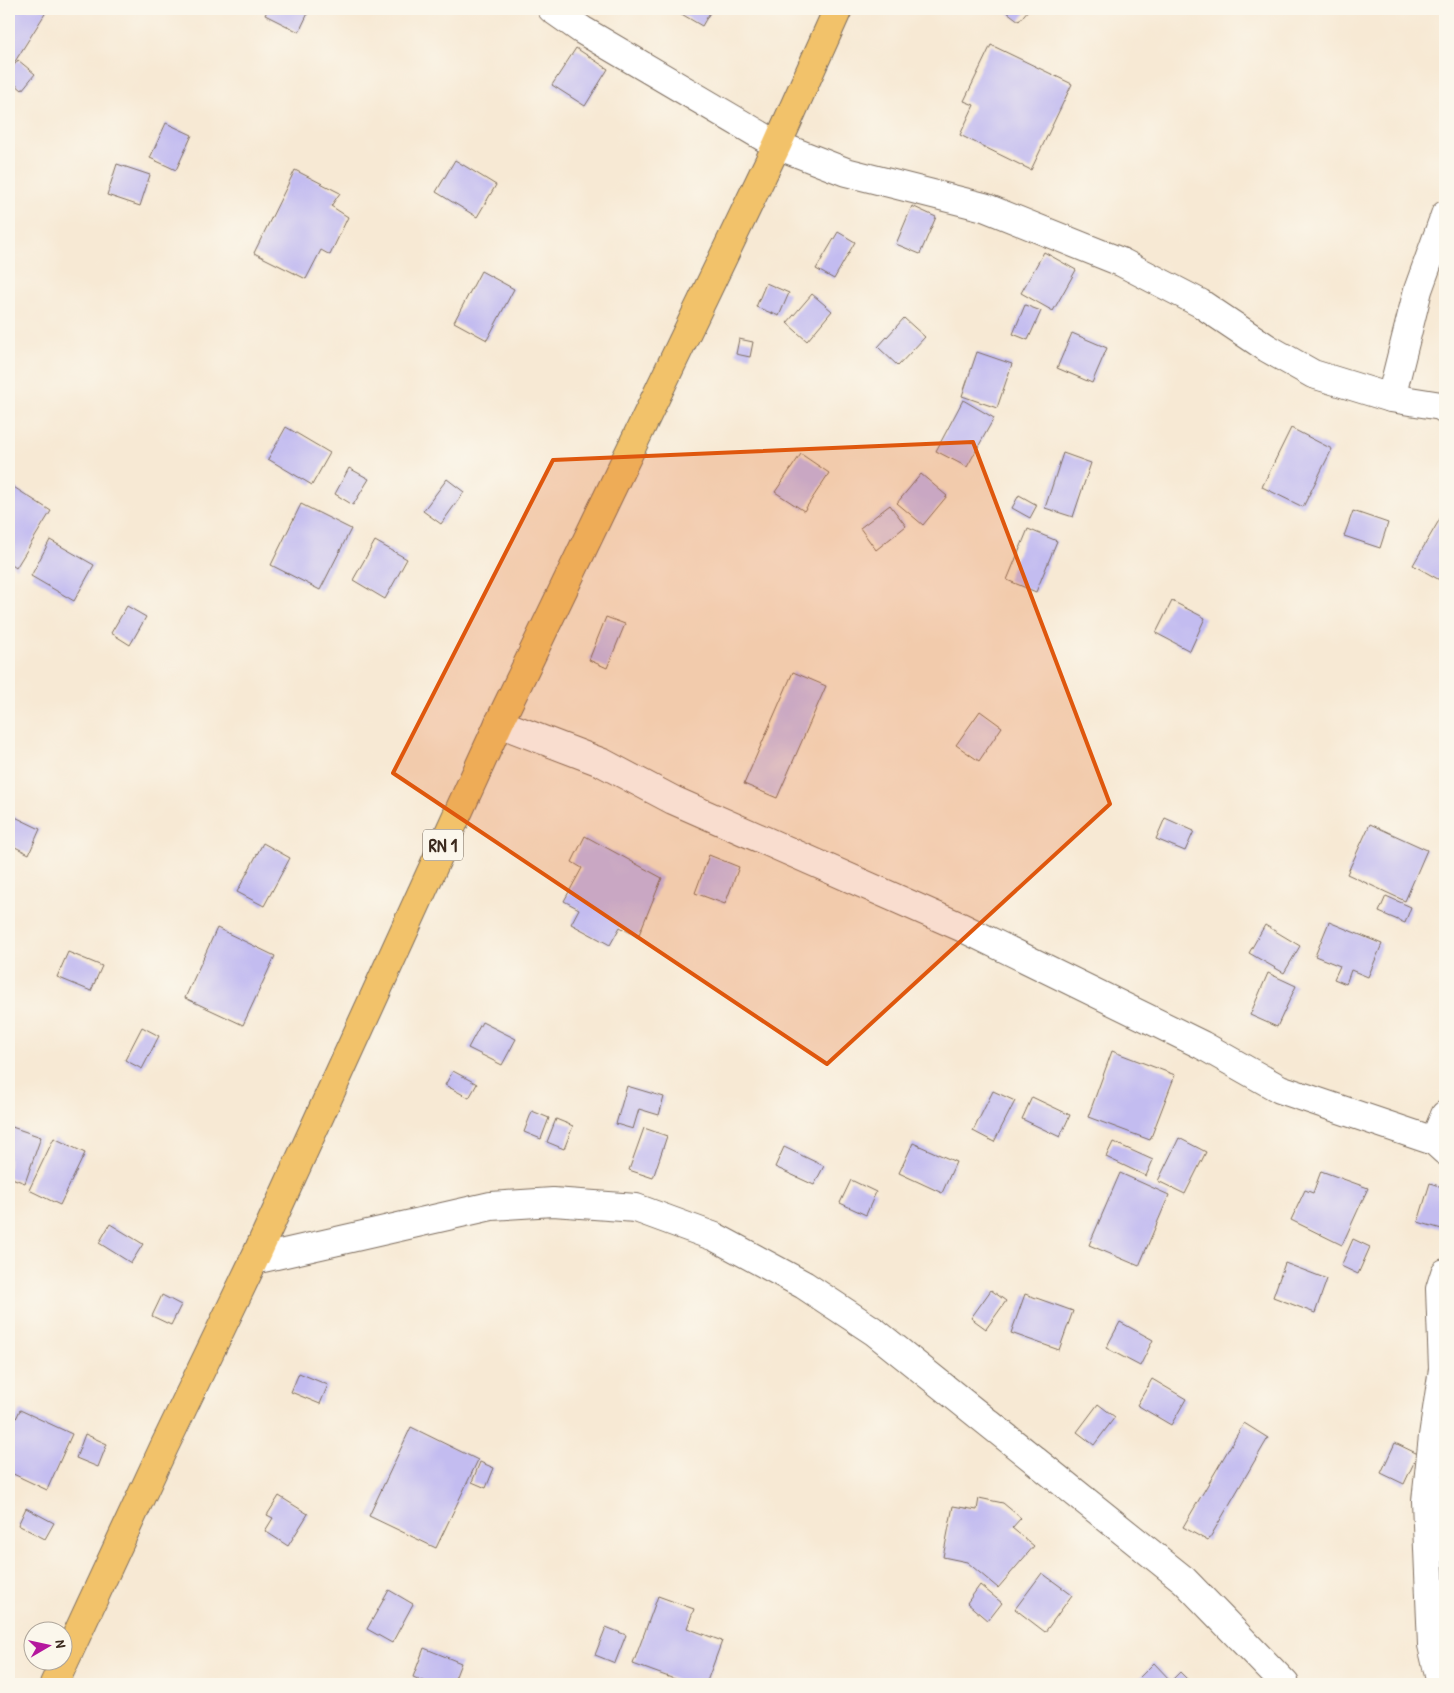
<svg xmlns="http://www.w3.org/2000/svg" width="1454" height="1693" viewBox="0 0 1454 1693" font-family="'Patrick Hand',sans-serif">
<rect width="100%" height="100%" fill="#fbf7ec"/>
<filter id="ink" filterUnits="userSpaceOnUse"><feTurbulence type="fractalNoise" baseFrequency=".02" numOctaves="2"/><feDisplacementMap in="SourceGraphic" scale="10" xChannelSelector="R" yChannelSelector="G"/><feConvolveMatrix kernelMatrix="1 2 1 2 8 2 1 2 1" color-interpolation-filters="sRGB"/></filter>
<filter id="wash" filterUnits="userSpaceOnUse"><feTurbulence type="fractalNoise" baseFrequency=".0096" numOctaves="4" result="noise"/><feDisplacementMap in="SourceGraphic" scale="20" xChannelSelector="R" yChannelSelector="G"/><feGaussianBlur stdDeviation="1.12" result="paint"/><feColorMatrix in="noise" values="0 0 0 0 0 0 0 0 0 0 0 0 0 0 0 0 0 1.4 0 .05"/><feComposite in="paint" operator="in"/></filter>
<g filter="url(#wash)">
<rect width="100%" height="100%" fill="#f7e9d4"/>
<g id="blocks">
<g fill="#c3bcf0">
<polygon points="9,9 48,9 9,71"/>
<polygon points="268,9 310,9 299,32 265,15"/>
<polygon points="673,9 712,9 702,26"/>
<polygon points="1003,9 1029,9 1019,21"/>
<polygon points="991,45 1072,84 1031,170 960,135 974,105 964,101"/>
<polygon points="576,48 608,69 585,106 552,85"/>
<polygon points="18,60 35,74 22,90 9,79 9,72"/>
<polygon points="166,123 192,135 176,170 150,158"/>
<polygon points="455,160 496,185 477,217 436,192"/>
<polygon points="117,164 150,175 140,206 107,195"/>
<polygon points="295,170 340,193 331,206 348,217 330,255 321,250 306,279 254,253"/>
<polygon points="912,206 936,217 920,254 896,244"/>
<polygon points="838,232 855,242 834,279 816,269"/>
<polygon points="1044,252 1076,270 1053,311 1021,293"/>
<polygon points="481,271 514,289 487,340 454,322"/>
<polygon points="766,283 789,293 779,316 756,307"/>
<polygon points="812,294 832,311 807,341 787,323"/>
<polygon points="1025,305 1041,311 1028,340 1013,334"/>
<polygon points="904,318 925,337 898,366 878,347"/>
<polygon points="1072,333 1107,348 1092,383 1057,368"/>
<polygon points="739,339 753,342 750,357 736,354"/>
<polygon points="977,352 1012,364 997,408 962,396"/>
<polygon points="963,400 994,418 967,467 936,451"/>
<polygon points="286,427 330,453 312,485 268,459"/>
<polygon points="1291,428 1332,449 1303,507 1262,487"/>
<polygon points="1063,453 1091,463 1073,517 1045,508"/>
<polygon points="801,454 829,473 804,511 775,492"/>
<polygon points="349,468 369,479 353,505 335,494"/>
<polygon points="921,474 947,496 923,525 897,503"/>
<polygon points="447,479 464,492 441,524 423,511"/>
<polygon points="9,484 51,511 16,568 9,563"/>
<polygon points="1019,495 1037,505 1030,518 1012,508"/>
<polygon points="301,504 351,529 320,590 271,565"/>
<polygon points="890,505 906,526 876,550 860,528"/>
<polygon points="1353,511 1388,523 1380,548 1344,536"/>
<polygon points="1441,517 1445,519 1445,583 1413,565"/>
<polygon points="1028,529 1057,541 1036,592 1007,580"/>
<polygon points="50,540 94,565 74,601 31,576"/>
<polygon points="375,541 407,559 385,599 353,580"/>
<polygon points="1172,601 1205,618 1190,651 1156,633"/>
<polygon points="127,606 146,617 130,645 111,633"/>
<polygon points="606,617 625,624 607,668 589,660"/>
<polygon points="793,672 826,686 777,798 744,784"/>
<polygon points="980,711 1002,727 979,761 956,745"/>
<polygon points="9,814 40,829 29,854 9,844"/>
<polygon points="1165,818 1194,831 1185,851 1156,839"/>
<polygon points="1370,824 1427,850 1405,901 1347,874"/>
<polygon points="585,836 662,878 638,937 620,927 610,945 571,924 579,909 564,901 582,868 572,862"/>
<polygon points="263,843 290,858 264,906 237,892"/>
<polygon points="709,855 739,867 725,904 695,893"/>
<polygon points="1386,896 1411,907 1405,923 1379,912"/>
<polygon points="1329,922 1382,944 1368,977 1351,970 1346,984 1334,979 1340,966 1315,956"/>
<polygon points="1265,925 1300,946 1284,973 1249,953"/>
<polygon points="217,928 275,956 243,1025 185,998"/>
<polygon points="68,952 102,966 91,991 57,977"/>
<polygon points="1268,973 1296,986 1277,1027 1250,1015"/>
<polygon points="482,1022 516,1039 502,1065 468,1048"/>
<polygon points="142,1027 159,1036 142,1069 125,1060"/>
<polygon points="1112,1051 1175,1075 1150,1140 1088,1117"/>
<polygon points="453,1071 477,1084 469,1098 445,1085"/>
<polygon points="627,1086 664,1097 659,1115 639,1109 633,1129 616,1124"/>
<polygon points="993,1091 1015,1101 994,1142 973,1131"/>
<polygon points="1032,1097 1070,1115 1060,1137 1022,1119"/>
<polygon points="532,1111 549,1118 541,1139 524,1132"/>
<polygon points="556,1119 573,1126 564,1149 547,1142"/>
<polygon points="9,1126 41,1137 25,1183 9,1177"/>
<polygon points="644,1128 667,1136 653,1178 629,1170"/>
<polygon points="54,1138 85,1153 60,1205 29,1190"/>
<polygon points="1179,1138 1206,1152 1185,1194 1158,1181"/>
<polygon points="1113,1142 1153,1160 1146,1176 1106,1157"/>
<polygon points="913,1143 956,1162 942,1193 899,1173"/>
<polygon points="784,1147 824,1166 814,1185 775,1167"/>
<polygon points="1321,1171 1368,1188 1342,1245 1291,1220 1305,1190 1313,1193"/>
<polygon points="1120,1173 1169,1195 1139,1266 1089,1245"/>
<polygon points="851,1180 876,1192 866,1215 840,1203"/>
<polygon points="1430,1183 1445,1188 1445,1230 1418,1222"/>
<polygon points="110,1224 143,1244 131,1263 99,1243"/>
<polygon points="1353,1239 1370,1247 1358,1274 1341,1266"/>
<polygon points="1285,1263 1327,1279 1315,1313 1273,1297"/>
<polygon points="991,1290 1006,1301 986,1329 971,1318"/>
<polygon points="1025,1294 1073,1311 1059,1350 1011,1333"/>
<polygon points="162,1295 181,1305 171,1325 152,1316"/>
<polygon points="1120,1322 1153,1340 1140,1366 1106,1348"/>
<polygon points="299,1373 328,1385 320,1404 291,1392"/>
<polygon points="1152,1379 1186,1399 1171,1425 1137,1405"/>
<polygon points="1098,1404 1115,1417 1094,1445 1077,1432"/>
<polygon points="20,1410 72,1434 47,1490 9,1472 9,1434"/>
<polygon points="1244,1423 1268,1438 1208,1541 1183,1527"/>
<polygon points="411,1427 478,1460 436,1548 369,1516"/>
<polygon points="85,1434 107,1444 98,1467 76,1458"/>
<polygon points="1395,1443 1418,1454 1404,1484 1381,1473"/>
<polygon points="480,1462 494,1468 486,1488 472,1482"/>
<polygon points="279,1496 308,1514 288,1546 265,1531 273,1518 267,1515"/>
<polygon points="979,1498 1003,1503 1021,1518 1012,1528 1034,1546 998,1588 967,1562 943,1557 953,1506 977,1510"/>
<polygon points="26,1508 54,1523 45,1539 18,1525"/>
<polygon points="1042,1573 1072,1595 1045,1632 1015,1609"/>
<polygon points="980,1585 1002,1603 988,1621 967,1603"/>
<polygon points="389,1590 413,1604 392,1643 367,1629"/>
<polygon points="658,1596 694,1609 687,1628 722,1641 706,1684 688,1684 633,1664"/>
<polygon points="606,1627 626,1635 615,1663 595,1655"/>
<polygon points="424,1648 461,1663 453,1684 430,1684 413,1677"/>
<polygon points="1154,1663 1171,1681 1180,1672 1192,1684 1133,1684"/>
</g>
</g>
</g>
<g filter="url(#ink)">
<use href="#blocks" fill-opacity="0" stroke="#7d6d5e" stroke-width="1"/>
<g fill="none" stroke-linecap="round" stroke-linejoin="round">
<g stroke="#7d6d5e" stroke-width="30">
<g id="minor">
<polyline points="552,9 582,30 777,145 846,172 984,207 1121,262 1200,303 1267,348 1313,374 1391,398 1441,406 1445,409"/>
<polyline points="1391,398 1418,290 1445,215"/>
<polyline points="499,723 603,763 673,800 961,927 1202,1045 1280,1089 1434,1141 1445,1151"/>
<polyline points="1434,1141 1445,1115"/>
<polyline points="1441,1684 1432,1645 1426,1501 1433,1436 1443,1369 1440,1289 1445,1273"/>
</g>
</g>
<g stroke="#7d6d5e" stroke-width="30">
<polyline id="tertiary" points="254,1260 491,1206 553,1202 636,1208 715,1237 804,1285 875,1332 1184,1580 1285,1684"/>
</g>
<g stroke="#7d6d5e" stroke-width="30">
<polyline id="primary" points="54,1684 164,1447 254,1260 499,723 777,145 838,9"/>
</g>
<use href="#minor" stroke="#fff" stroke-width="28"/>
<use href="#tertiary" stroke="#fff" stroke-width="28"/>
<use href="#primary" stroke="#f2c26a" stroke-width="28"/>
</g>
</g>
<path fill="#df570d" fill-opacity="0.2" stroke="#df570d" stroke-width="4" stroke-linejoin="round" d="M 973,442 L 1110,804 L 827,1064 L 393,773 L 553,460 Z"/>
<g text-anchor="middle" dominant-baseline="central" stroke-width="4.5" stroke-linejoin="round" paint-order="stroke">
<rect fill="#fbf7ec" stroke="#75685c" stroke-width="1" x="423" y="829.5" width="40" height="31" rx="4"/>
<g font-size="18" font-weight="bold" fill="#3b2a1e">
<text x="443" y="845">RN 1</text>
</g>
</g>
<rect width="1454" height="1693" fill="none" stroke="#fbf7ec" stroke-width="30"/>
<g transform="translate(48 1646) rotate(81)"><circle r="24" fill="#fbf7ec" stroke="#aea59a"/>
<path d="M0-4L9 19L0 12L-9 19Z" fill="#b5179e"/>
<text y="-8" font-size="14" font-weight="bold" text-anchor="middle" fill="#3b2a1e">N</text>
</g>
</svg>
